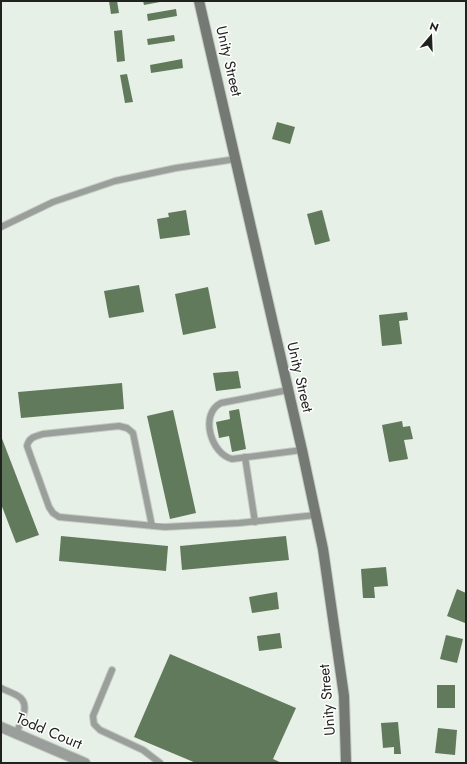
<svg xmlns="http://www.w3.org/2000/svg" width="467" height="764" viewBox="0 0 467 764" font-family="Jost,sans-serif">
<rect width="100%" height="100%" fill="#e7f0e6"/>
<g fill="#607a5b">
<polygon points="109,1 117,1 119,13 111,14"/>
<polygon points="143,1 160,1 160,2 144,5"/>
<polygon points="176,9 177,16 148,21 147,14"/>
<polygon points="122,30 125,61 117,62 114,31"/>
<polygon points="174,35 175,41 148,45 147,39"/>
<polygon points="182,59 183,68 151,73 150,65"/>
<polygon points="127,74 133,102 125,103 120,75"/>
<polygon points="277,122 295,127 290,144 272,139"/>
<polygon points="186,210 190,235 160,239 157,219 169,217 168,213"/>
<polygon points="322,210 330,241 315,245 307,214"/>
<polygon points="139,285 144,312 109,318 104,291"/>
<polygon points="208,287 216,328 183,335 175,294"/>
<polygon points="407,312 408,320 399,321 402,344 382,346 379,315"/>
<polygon points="238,371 241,388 216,391 213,373"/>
<polygon points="122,383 124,409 21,418 18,392"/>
<polygon points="239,409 246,449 232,452 229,436 219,438 216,422 230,419 229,411"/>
<polygon points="173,410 196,513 170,519 147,416"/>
<polygon points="402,421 403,427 410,426 413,439 404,440 408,459 389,462 382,425"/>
<polygon points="1,436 39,535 16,543 1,504"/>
<polygon points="61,536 168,546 166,571 59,561"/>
<polygon points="286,536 289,560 182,570 180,546"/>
<polygon points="386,567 388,586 374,587 375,598 363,598 361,569"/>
<polygon points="457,589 466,593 465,623 447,616"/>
<polygon points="277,592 279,609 252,613 249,597"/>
<polygon points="280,633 282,648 259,651 257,636"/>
<polygon points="446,635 463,639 457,663 440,659"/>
<polygon points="170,654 296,708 273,759 282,763 196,763 134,737"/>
<rect x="437" y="685" width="18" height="23"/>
<polygon points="398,722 401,754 394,754 394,747 383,748 381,723"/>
<polygon points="438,728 457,730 455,755 435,753"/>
</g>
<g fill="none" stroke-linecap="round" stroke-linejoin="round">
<g stroke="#c3cbc2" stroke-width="8">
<g id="lane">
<polyline points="1,227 53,202 115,181 176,168 236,159"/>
<path d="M 288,390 L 221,403 C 199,414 211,454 232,459 L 302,450"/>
<polyline points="245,457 255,522"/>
<path d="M 152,526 L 133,433 L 127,428 L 119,426 L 43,434 C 36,436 29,437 27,446 L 49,507 L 53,513 L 59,517 L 165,527 L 239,523 L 316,515"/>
<polyline points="112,670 93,716 94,724 100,730 143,750 160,763"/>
<path d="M 1,688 C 7,691 13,693 18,696 C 32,704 20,723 16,734"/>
</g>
</g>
<g stroke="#c3cbc2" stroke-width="12">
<polyline id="street" points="1,727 85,763"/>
</g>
<g stroke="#c3cbc2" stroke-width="12">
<polyline id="secondary" points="199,1 302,450 323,549 344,696 346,763"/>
</g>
<use href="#lane" stroke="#9b9f9b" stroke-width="6"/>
<use href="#street" stroke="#9b9f9b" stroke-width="10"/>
<use href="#secondary" stroke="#747a73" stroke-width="10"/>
</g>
<g text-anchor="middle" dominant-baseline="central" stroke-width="3" stroke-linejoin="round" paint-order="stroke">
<g font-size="15" fill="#1f221e" stroke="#fff">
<text transform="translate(229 61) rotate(77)">Unity Street</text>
<text transform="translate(300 377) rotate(77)">Unity Street</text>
<text transform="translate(327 700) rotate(-95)">Unity Street</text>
<text transform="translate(49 731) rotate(23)">Todd Court</text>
</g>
</g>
<rect width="467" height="764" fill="none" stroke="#1f221e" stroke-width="4"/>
<g transform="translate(431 36) rotate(19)" stroke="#ffffff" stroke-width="3" paint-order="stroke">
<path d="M0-3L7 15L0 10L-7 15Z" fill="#1f221e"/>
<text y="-6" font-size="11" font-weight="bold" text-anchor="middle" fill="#1f221e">N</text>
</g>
</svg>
